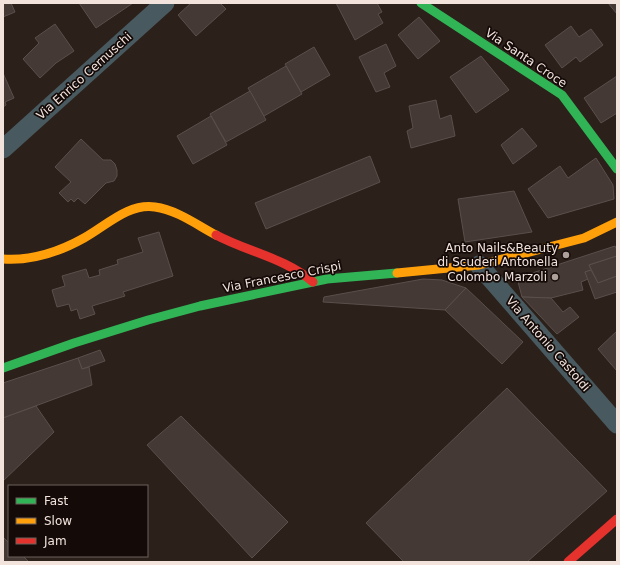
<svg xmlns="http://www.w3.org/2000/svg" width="620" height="565" viewBox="0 0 620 565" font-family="'DejaVu Sans',sans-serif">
<rect width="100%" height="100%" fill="#2c201b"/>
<g fill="#443935" stroke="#5a4f4b">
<polygon points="3,3 11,3 15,12 3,17"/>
<polygon points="79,3 133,3 96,28"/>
<polygon points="191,3 220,3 226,9 196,36 178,15"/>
<polygon points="336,3 377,3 382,12 378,14 383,23 355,40"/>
<polygon points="608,3 617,3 617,14"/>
<polygon points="419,17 440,41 418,59 398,35"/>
<polygon points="55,24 74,51 56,63 40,78 23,59 39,43 35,38"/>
<polygon points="571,26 579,37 591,29 603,45 580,62 576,57 562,68 545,45"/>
<polygon points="386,44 396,66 384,73 390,87 376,92 359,57"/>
<polygon points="314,47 330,75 301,92 285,64"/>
<polygon points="481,56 509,90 476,113 450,77"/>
<polygon points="286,66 302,94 264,116 248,88"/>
<polygon points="3,73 14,98 5,102 6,105 3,107"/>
<polygon points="617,76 617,113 601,123 584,98"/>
<polygon points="250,91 266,120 226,142 210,114"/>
<polygon points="436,100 440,119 451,115 455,136 411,148 407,131 413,128 409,106"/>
<polygon points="211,116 227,145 193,164 177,136"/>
<polygon points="522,128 537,146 513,164 501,145"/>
<polygon points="81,139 103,160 111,160 115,164 117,170 117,176 114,181 106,183 85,204 78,198 74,202 71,199 68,202 59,193 71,182 55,167"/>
<polygon points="370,156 380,182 266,229 255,203"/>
<polygon points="596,158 613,185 614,199 548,218 528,189 560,166 568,178"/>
<polygon points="514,191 532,232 465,242 458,199"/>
<polygon points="159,232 173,276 123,292 125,296 92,306 95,314 80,319 77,309 71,311 69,304 57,307 52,290 65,286 62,276 86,269 89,278 100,275 99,270 118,264 117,260 143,252 138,238"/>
<polygon points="615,246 617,250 617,256 589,265 591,270 585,272 588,279 581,282 583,290 551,298 522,297 517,278"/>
<polygon points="617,256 617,276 598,283 589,265"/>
<polygon points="591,270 598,283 617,276 617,292 595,299 585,272"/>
<polygon points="423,279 442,280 466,288 445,310 323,302 324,297"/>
<polygon points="466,288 523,342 502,364 445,310"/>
<polygon points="522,297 551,298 563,312 570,307 579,317 557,334"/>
<polygon points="617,331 617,371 598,349"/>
<polygon points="100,350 105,361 82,369 78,358"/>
<polygon points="78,358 82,369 89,367 92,385 3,418 3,383"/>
<polygon points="507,388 607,491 527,562 404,562 366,523"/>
<polygon points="36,406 54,432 3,481 3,418"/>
<polygon points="181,416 288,522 252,558 147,445"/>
<polygon points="3,537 9,543 9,556 23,556 29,562 3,562"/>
</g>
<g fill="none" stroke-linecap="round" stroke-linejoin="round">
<g stroke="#485a5f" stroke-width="19">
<polyline points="3,149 165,3"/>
<polyline points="479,265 617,424"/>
</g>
<g stroke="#30b455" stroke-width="9">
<polyline points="421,3 562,95 617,169"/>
<polyline points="3,368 74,343 148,320 200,306 327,279 397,273"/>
</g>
<g stroke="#ff9f0a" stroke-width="9">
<path d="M 3,259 C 32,261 59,252 84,238 C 106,226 128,203 155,207 C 177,210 197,225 216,235"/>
<polyline points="397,273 479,265 584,238 617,222"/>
</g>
<g stroke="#e5322d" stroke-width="9">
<path d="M 216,235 C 248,252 285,258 313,282"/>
<polyline points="568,562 617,519"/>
</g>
</g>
<g fill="#ad9f99" stroke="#140a07" stroke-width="1.5">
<circle cx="566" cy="255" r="4"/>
<circle cx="555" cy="277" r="4"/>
</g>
<g text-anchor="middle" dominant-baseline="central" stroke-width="3.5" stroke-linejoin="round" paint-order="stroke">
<g font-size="12" fill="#f2e3dd" stroke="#140a07">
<text transform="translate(526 58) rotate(34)">Via Santa Croce</text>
<text transform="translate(84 76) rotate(-42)">Via Enrico Cernuschi</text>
<text transform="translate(282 277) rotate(-11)">Via Francesco Crispi</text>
<text transform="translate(548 344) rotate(49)">Via Antonio Castoldi</text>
</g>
<g font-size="12" fill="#f2e3dd" stroke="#140a07" text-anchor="end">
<text x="558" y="248">Anto Nails&amp;Beauty<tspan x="558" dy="14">di Scuderi Antonella</tspan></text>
<text x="547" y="277">Colombo Marzoli</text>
</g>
</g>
<rect width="620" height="565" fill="none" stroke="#f2e3dd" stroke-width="8"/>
<rect x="8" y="485" width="140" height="72" fill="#140a07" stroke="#6d615d"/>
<rect x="16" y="498" width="20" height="6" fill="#30b455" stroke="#6d615d"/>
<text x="44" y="505" font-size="12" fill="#f2e3dd">Fast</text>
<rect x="16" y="518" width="20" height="6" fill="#ff9f0a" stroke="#6d615d"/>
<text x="44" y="525" font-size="12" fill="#f2e3dd">Slow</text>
<rect x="16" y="538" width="20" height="6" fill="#e5322d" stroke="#6d615d"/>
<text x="44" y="545" font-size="12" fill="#f2e3dd">Jam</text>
</svg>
